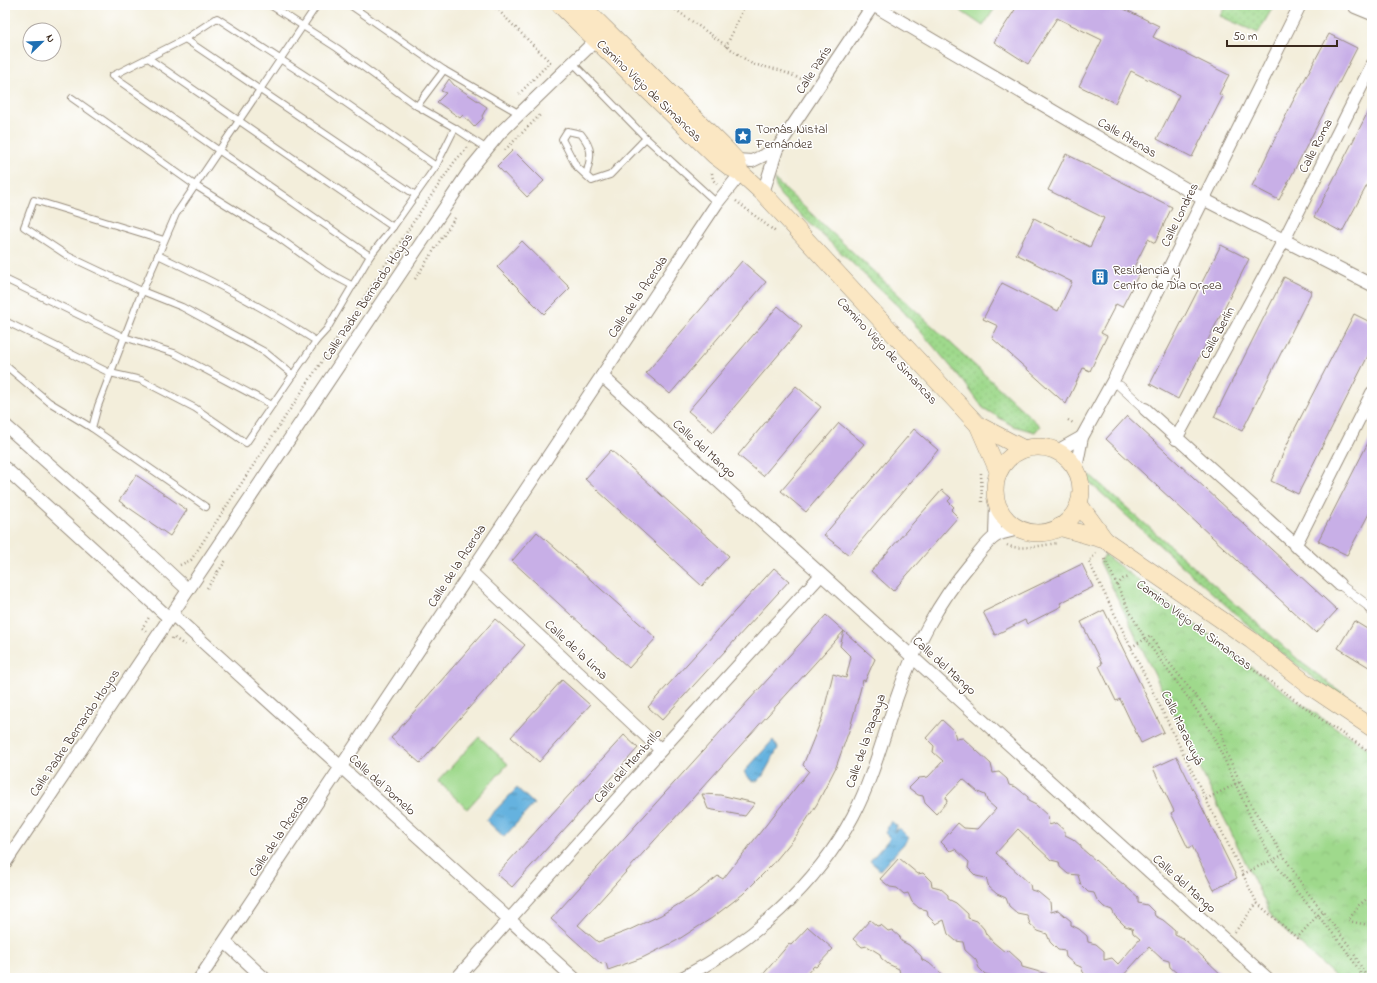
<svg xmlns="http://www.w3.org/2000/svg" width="1377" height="983" viewBox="0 0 1377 983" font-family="'Indie Flower',sans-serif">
<defs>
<pattern id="grass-dots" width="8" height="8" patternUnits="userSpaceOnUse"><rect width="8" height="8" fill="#9fd98c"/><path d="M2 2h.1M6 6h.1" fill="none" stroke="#8aba78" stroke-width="1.8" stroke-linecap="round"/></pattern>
<pattern id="park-crowns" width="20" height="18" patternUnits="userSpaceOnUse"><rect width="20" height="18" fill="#9fd98c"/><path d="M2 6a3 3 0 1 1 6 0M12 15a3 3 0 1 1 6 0" fill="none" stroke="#8aba78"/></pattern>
<pattern id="water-ripples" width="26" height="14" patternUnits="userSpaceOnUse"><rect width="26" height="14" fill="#65b2df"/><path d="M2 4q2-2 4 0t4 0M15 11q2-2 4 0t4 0" fill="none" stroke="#5491b4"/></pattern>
</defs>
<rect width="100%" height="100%" fill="#fff"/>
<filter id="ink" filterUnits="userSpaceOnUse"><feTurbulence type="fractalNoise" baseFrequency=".025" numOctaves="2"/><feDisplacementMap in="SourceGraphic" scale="8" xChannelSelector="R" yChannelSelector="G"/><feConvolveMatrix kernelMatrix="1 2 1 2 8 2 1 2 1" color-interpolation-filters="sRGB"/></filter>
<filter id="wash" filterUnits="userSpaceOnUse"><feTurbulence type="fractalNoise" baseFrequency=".012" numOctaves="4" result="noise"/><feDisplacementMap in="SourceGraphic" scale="16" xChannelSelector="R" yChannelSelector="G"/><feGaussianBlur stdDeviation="0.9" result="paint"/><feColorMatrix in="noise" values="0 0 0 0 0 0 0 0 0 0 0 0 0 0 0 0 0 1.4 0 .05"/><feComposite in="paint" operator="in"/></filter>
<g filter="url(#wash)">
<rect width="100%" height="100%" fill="#f3eedb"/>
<g fill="url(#grass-dots)" stroke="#6d8255">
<polygon points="1226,5 1268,5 1273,7 1258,33 1220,16"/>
<polygon points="774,179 1040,426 1035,432 1013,426 983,408 964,382 904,312 781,196 776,187"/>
<polygon points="1090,475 1302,663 1352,700 1342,701 1258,634 1088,481"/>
</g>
<path fill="url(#park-crowns)" stroke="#6d8255" d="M 1105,555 C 1193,622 1279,693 1372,751 L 1372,978 L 1337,978 L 1273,919 L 1100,562 Z"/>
<g fill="#9fd98c" stroke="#6d8255">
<polygon points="952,5 997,5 983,26"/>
<polygon points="479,737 508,764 467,809 438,781"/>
</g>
<g fill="url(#water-ripples)" stroke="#506e7e">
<polygon points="773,740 778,748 762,777 758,781 752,781 744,772"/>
<polygon points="517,788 534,804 504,837 486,820"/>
<polygon points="891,821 897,826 894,832 899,828 909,838 880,870 870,861 890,838 885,833"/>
</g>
<g id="blocks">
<g fill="#c8afe7" fill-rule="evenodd">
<polygon points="1018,5 1116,5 1159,26 1153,37 1229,75 1219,94 1223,96 1192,157 1157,139 1179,95 1131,71 1115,103 1079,86 1102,40 1057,18 1028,64 994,42"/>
<polygon points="1329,34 1357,48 1279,200 1252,186 1292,103"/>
<polygon points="449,79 454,85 487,107 482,116 483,118 474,127 463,115 460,118 437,102 446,93 441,91"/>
<polygon points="1372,104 1372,176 1342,232 1314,217"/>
<polygon points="513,150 544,181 527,197 497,166"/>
<polygon points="1066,154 1172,207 1155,243 1148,239 1133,269 1140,272 1122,307 1116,304 1101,333 1107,336 1090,371 1083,368 1066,404 992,338 998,326 983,319 1002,283 1058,311 1072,282 1016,254 1034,218 1090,247 1104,218 1048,190"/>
<polygon points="522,241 570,288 544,314 497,267"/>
<polygon points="1221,245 1249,259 1178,399 1150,384"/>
<polygon points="742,261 766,282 670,394 646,373"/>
<polygon points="1284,277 1312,291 1242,431 1214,417"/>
<polygon points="778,306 802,327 713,432 688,411"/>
<polygon points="1354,314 1372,323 1372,348 1298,494 1271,481 1290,438"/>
<polygon points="796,386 821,407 763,476 738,455"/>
<polygon points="1127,416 1337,610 1316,633 1106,439"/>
<polygon points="839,423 864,444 806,512 781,491"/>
<polygon points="914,429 938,450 849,555 824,535"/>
<polygon points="1372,435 1372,508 1347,555 1318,541"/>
<polygon points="611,450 729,556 702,586 585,479"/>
<polygon points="136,475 187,510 170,536 119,501"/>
<polygon points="942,490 951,498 948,501 954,507 951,510 958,517 893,591 871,571"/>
<polygon points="537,532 656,638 629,668 512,561"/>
<polygon points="1082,564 1093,587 1060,603 1062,606 1027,624 1025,620 995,635 983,612"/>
<polygon points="774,568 789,581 662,720 648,707"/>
<polygon points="1104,610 1164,732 1141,743 1120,699 1116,701 1099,666 1102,664 1081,622"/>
<path d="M 826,615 L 875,659 L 865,681 L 863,680 L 850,728 L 836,767 L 817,804 L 796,836 L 772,865 L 743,894 L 712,918 L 676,941 L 642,958 L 608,970 L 606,963 L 601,964 L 551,919 ZM 844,631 L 840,646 L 851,657 L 846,678 L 833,674 L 822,718 L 803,765 L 809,771 L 723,879 L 718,876 L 692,896 L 661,915 L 627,931 L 598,942 L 578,925 Z"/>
<polygon points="495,619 525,645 420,763 391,738"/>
<polygon points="1354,621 1372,632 1372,669 1338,648"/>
<polygon points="562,680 590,705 539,762 511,737"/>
<path d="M 942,720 L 954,731 L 956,739 L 963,738 L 991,764 L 993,773 L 999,772 L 1007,779 L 1009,785 L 1016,787 L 1028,797 L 1028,801 L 1036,805 L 1048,816 L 1049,825 L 1056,823 L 1065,831 L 1065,835 L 1073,839 L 1081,846 L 1081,848 L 1138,897 L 1138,903 L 1147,905 L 1154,912 L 1155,916 L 1163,920 L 1175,930 L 1175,934 L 1183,938 L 1225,978 L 1196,978 L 1178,974 L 1170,967 L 1169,961 L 1162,959 L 1149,947 L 1121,978 L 1089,978 L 1083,972 L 1081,967 L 1074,964 L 1066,957 L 1065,951 L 1058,950 L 1050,942 L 1047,934 L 1038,931 L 1030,924 L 1027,915 L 1017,913 L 1009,906 L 1006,898 L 997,894 L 989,887 L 986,878 L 976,876 L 968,868 L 969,862 L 955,849 L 950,851 L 941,842 L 958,823 L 964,828 L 978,829 L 996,809 L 987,801 L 985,795 L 978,792 L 963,779 L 946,797 L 947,802 L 936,814 L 925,803 L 923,796 L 918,795 L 909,788 L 919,778 L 928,777 L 943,761 L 933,752 L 934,746 L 926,738 ZM 1018,829 L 1051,860 L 1059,862 L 1060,867 L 1068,874 L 1078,875 L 1081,885 L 1088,892 L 1094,893 L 1097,900 L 1104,907 L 1112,910 L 1115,916 L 1125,926 L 1132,928 L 1133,933 L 1140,939 L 1118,964 L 1112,958 L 1104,960 L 1104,951 L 1096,944 L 1088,942 L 1087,936 L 1079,929 L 1071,925 L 1071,921 L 1058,910 L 1051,912 L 1050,902 L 1038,892 L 1031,890 L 1030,884 L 996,853 Z"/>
<polygon points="624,735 638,748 512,887 497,874"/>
<polygon points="1177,757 1237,878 1214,890 1192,846 1188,848 1171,813 1174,811 1153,768"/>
<polygon points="702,794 720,795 755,803 745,816 708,809"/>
<polygon points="899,858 918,874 923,873 931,881 932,886 940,888 948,895 948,899 956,903 968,914 968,918 977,921 984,929 986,934 993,942 1005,952 1009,951 1021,962 1022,967 1047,974 1047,978 1001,978 985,974 979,968 976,960 965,950 963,942 956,941 948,934 944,920 936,924 928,916 927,910 919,908 912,902 908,893 904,894 897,888 890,887 880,879"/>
<polygon points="870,920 877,926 881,925 888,931 892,930 900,937 901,941 909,945 921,956 922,960 929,963 946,978 901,978 899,969 888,964 881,958 880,954 867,946 862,947 853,939"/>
<polygon points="808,927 833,949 816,967 814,966 803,978 760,978 789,944 791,945"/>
</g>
</g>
</g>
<g filter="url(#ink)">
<use href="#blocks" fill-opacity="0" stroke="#978c7c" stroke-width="1"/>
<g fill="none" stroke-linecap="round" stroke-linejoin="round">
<g stroke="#978c7c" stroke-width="8">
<g id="service">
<polyline points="270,5 337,48 417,106"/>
<polyline points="350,5 444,70 520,114"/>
<polyline points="185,39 414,194"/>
<polyline points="148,58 393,227"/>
<polyline points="573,63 646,138 717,203"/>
<polyline points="72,98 196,186 275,235 325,271 353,286"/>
<polyline points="455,128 487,149"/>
<path d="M 586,175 C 591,157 594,150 581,134 L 567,131 L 562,139 L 576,166 L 592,181 L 610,175 L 646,138"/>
<polyline points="164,240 34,200 24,227 68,256 142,291 182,307 265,352 293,375"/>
<polyline points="370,256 112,76 185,39 217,18 323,87 436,166"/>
<polyline points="5,279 124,337 174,353 272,405"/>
<path d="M 5,321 L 110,373 L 141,380 L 195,408 L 246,443 L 316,341 C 265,308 213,281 158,255"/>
<polyline points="316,341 327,329 370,256 393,227 436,166 455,128 417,106 444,70"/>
<polyline points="5,365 49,402 92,428"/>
<polyline points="206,507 92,428 98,406 139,299 176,214 317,5"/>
</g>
</g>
<g stroke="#978c7c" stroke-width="10">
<g id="pedestrian">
<polyline points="1120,386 1145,409"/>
<polyline points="1339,584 1371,608"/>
</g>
</g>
<g stroke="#978c7c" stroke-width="14">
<g id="minor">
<polyline points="873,5 1203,199 1372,285"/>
<polyline points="1355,7 1372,14"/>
<polyline points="736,160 752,161 777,149"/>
<polyline points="763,193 777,149 873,5"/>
<polyline points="602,376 1267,978"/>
<polyline points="1145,409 1339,584"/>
<polyline points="5,425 128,534 188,590"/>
<polyline points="1176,439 1284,240 1372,65"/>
<polyline points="1057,451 1082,437"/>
<polyline points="5,468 169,618"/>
<polyline points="1076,469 1082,437 1114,379 1300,5"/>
<polyline points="995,536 996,503"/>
<polyline points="1295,546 1372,393"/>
<polyline points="471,572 661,750"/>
<polyline points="1371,608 1372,609"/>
<polyline points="172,614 574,978"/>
<polyline points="5,863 472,167 500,133 596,40"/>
<polyline points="225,942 264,978"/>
<polyline points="200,978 717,203 741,173"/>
<polyline points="457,978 661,750 821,575"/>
<path d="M 682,978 C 752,942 816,886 853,816 C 873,778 883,737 897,697 C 913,649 939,601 971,563 C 978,555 987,541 996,536 C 1002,532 1012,531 1019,529"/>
</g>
</g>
<g stroke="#978c7c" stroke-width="18">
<g id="secondary">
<polyline points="560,5 714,155 731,168 741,173 763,193 978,425 998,471"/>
<polyline points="581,5 723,146 736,160 739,169"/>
<polyline points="978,425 1024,449"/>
<circle cx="1038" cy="490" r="43"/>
<polyline points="1079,504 1105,540 1251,640 1311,687 1372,728"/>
<polyline points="1059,527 1105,540"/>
</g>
</g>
<g stroke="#978c7c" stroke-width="2.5" stroke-dasharray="1 3" stroke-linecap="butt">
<polyline points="493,5 550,62 518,95"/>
<polyline points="669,5 752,64 779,70 806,81"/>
<polyline points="726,47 745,5"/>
<polyline points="505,150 540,115"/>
<polyline points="712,173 713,180 717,184"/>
<polyline points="736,201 777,233"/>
<polyline points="415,279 455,218"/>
<polyline points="1068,420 1075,424"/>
<polyline points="981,473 982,502"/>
<path d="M 1007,545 C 1018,551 1044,545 1057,543"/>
<polyline points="1096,553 1089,562 1257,903 1297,938 1317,916 1323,912"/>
<path d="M 1105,559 C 1118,587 1131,617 1148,643 C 1168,672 1191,699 1209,730 C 1233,772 1248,819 1273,860 C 1300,902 1341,934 1363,978"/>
<polyline points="180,565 191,560 414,221 455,161 468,147"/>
<polyline points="218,572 227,559"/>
<polyline points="1139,584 1329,725 1372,753"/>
<polyline points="1117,585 1123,579 1130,577"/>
<polyline points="207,588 218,572 216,570"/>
<polyline points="146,631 142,628 150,616"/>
<polyline points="172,639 173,637 186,646"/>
<polyline points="1131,647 1151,636 1159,650 1221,728 1226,752 1252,807 1305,889 1351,948 1367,978"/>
<polyline points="1206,799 1240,782"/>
<polyline points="1243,874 1283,855"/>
<polyline points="1372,895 1359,905 1348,921 1368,925 1372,930"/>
<polyline points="1235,932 1257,903"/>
</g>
<use href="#service" stroke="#fff" stroke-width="6"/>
<use href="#pedestrian" stroke="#fff" stroke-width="9"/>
<use href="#minor" stroke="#fff" stroke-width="12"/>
<use href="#secondary" stroke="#fbe7c3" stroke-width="17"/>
</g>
</g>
<defs>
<g id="sight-square" transform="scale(0.9)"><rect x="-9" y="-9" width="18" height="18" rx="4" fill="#1f6fb2" stroke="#fff"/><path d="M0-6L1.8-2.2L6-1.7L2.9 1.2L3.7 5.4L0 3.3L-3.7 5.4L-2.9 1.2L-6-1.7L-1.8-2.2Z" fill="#fff"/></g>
<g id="building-square" transform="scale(0.9)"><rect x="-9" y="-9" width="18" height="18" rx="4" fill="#1f6fb2" stroke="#fff"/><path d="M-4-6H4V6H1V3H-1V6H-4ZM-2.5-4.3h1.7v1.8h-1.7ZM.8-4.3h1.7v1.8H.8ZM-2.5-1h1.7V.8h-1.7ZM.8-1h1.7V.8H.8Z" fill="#fff"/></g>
</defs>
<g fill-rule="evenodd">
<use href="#sight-square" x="743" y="136"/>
<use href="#building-square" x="1100" y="277"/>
</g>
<g text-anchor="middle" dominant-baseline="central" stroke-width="3" stroke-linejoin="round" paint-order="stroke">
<g font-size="13" fill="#3b2a1e" stroke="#fff">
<text transform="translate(814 70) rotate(-57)">Calle París</text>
<text transform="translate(649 91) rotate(44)">Camino Viejo de Simancas</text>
<text transform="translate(1127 138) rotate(30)">Calle Atenas</text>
<text transform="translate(1316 146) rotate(-63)">Calle Roma</text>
<text transform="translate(1180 215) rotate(-64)">Calle Londres</text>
<text transform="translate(368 297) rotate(-56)">Calle Padre Bernardo Hoyos</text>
<text transform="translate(638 297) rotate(-56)">Calle de la Acerola</text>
<text transform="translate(1218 333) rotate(-61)">Calle Berlín</text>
<text transform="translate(887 351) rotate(47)">Camino Viejo de Simancas</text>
<text transform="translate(704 449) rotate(42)">Calle del Mango</text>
<text transform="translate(457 566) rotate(-57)">Calle de la Acerola</text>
<text transform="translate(1194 625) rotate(37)">Camino Viejo de Simancas</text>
<text transform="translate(576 650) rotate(43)">Calle de la Lima</text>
<text transform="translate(944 666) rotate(42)">Calle del Mango</text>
<text transform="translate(1182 728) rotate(64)">Calle Maracuyá</text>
<text transform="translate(75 733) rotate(-56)">Calle Padre Bernardo Hoyos</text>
<text transform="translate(866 741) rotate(-71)">Calle de la Papaya</text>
<text transform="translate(628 766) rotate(-48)">Calle del Membrillo</text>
<text transform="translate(382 785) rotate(42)">Calle del Pomelo</text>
<text transform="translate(279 836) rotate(-56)">Calle de la Acerola</text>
<text transform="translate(1184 884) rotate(42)">Calle del Mango</text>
</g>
<g font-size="13" fill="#3b2a1e" stroke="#fff" text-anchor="start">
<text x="756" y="129">Tomás Nistal<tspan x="756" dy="15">Fernández</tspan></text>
<text x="1113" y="270">Residencia y<tspan x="1113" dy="15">Centro de Día Orpea</tspan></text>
</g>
</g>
<rect width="1377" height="983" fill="none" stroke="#fff" stroke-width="20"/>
<g transform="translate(42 42) rotate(67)"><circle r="19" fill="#ffffff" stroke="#b1aaa5"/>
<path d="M0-3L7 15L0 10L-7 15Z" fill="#1f6fb2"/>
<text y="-6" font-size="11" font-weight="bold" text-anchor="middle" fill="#3b2a1e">N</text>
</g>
<path d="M1227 40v6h110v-6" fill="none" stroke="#3b2a1e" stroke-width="2"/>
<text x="1233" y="40" font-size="12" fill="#3b2a1e" stroke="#ffffff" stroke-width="3" paint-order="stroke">50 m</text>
</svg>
